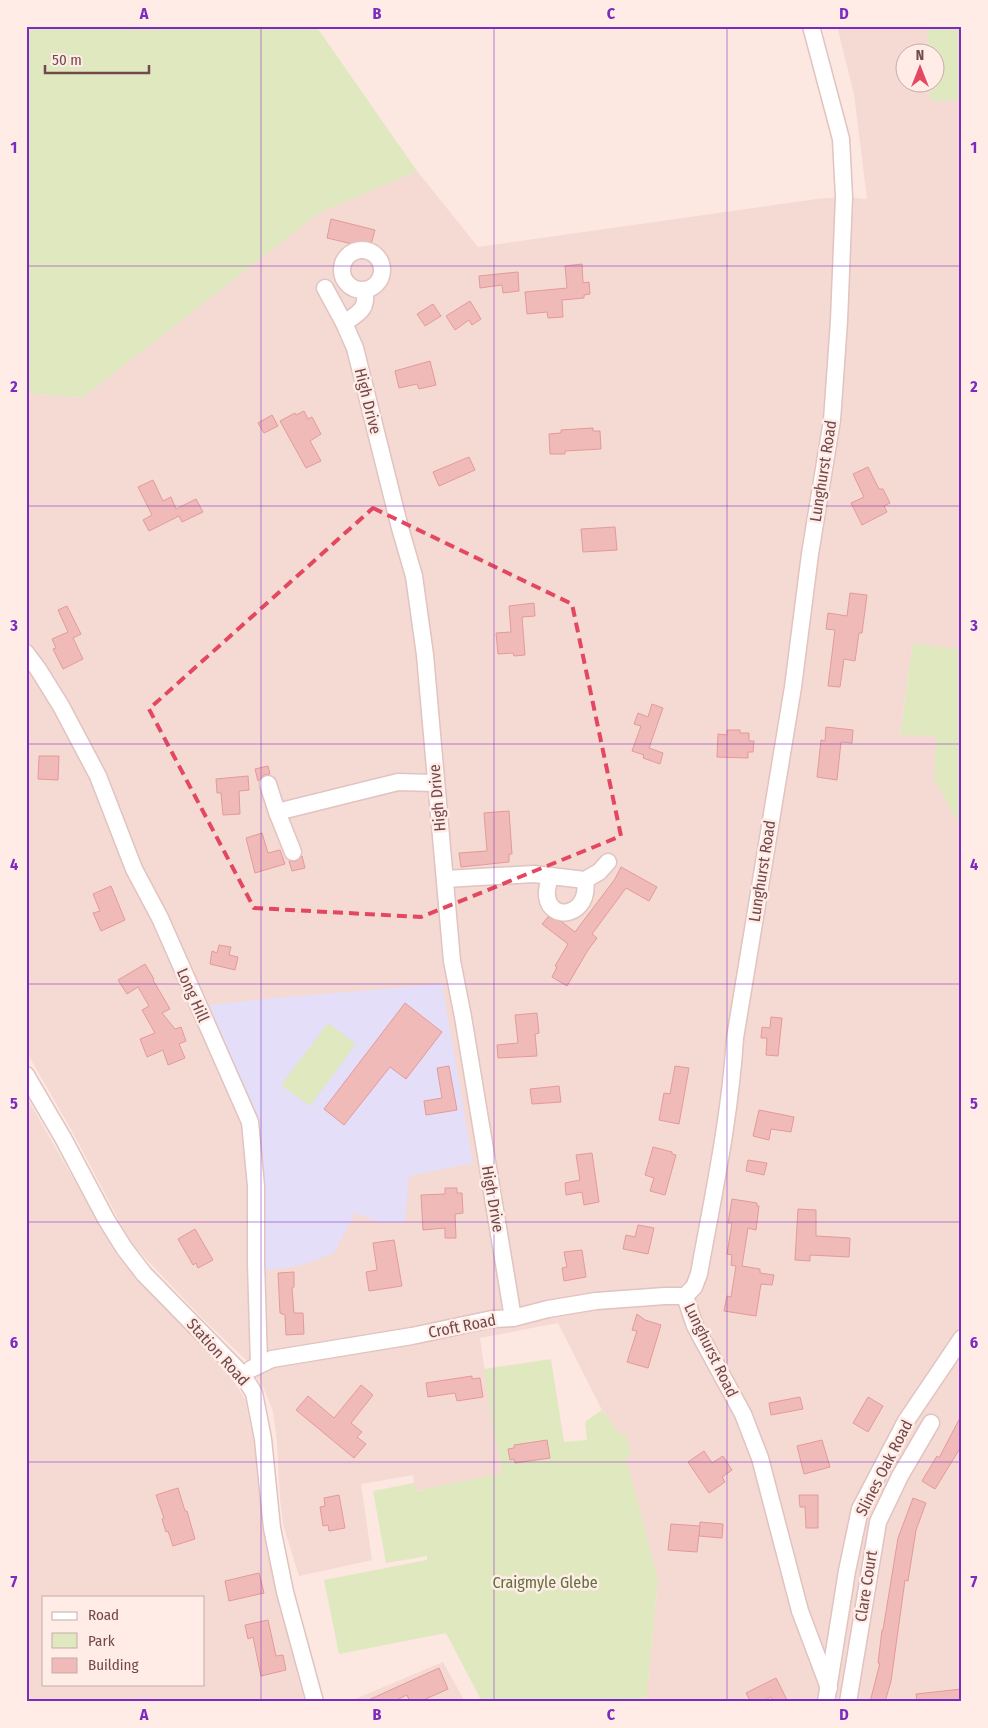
<svg xmlns="http://www.w3.org/2000/svg" width="988" height="1728" viewBox="0 0 988 1728" font-family="'Fira Sans Condensed',sans-serif">
<rect width="100%" height="100%" fill="#fce7e1"/>
<g fill="#f5d9d3" fill-rule="evenodd">
<path d="M 837,26 L 962,26 L 962,650 L 913,643 L 900,734 L 937,736 L 934,779 L 958,823 L 962,824 L 962,1702 L 646,1702 L 658,1579 L 626,1458 L 626,1433 L 619,1434 L 602,1410 L 558,1323 L 480,1338 L 495,1444 L 497,1444 L 502,1474 L 415,1491 L 413,1475 L 361,1484 L 372,1560 L 299,1576 L 283,1524 L 280,1499 L 277,1442 L 273,1411 L 264,1389 L 246,1360 L 204,1320 L 131,1243 L 72,1131 L 26,1051 L 26,393 L 82,398 L 319,213 L 417,171 L 478,247 L 817,199 L 844,197 L 867,199 L 854,94 ZM 906,52 L 936,52 L 936,82 L 906,82 Z"/>
<path d="M 26,1096 L 117,1255 L 139,1282 L 231,1377 L 245,1399 L 255,1446 L 263,1530 L 277,1595 L 305,1702 L 26,1702 ZM 44,1597 L 204,1597 L 204,1684 L 44,1684 Z"/>
<polygon points="443,1662 465,1702 348,1702"/>
</g>
<polygon fill="#e4def8" points="442,984 473,1163 409,1176 405,1222 379,1222 355,1213 334,1253 302,1265 265,1271 259,1121 209,1005 275,998"/>
<g fill="#e0e8c0">
<polygon points="26,26 316,26 417,171 319,213 82,398 26,393"/>
<polygon points="927,26 962,26 962,100 930,101 929,83 936,82 936,52 928,52"/>
<polygon points="913,643 962,650 962,824 958,823 934,779 936,736 900,735"/>
<polygon points="328,1023 356,1044 310,1106 281,1085"/>
<polygon points="551,1359 564,1442 587,1440 585,1422 602,1410 619,1434 626,1433 631,1455 626,1458 658,1579 646,1702 482,1702 446,1633 339,1654 324,1580 427,1560 427,1556 386,1563 373,1491 414,1483 416,1491 502,1473 497,1444 495,1444 484,1369"/>
</g>
<g fill="#f0bab9" stroke="#e39a9a">
<polygon points="331,219 375,230 370,248 327,238"/>
<polygon points="582,264 583,283 589,282 590,294 584,295 584,298 562,300 563,317 548,318 547,312 527,314 525,292 567,288 565,266"/>
<polygon points="518,272 519,291 503,293 502,285 480,288 479,276"/>
<polygon points="470,301 481,319 472,325 469,320 455,330 446,316"/>
<polygon points="433,304 441,316 425,326 417,314"/>
<polygon points="430,361 436,385 419,389 417,384 399,388 395,371"/>
<polygon points="304,411 308,419 312,417 321,434 310,441 321,461 306,468 280,421 295,413 296,415"/>
<polygon points="272,415 278,426 264,433 258,423"/>
<polygon points="593,428 593,431 600,431 601,449 565,451 565,454 550,454 549,434 561,433 561,430"/>
<polygon points="469,457 475,470 439,486 433,472"/>
<polygon points="868,467 879,489 883,489 890,503 884,506 887,512 862,525 851,503 864,497 853,474"/>
<polygon points="153,480 163,501 171,497 176,509 196,499 203,512 182,522 179,516 149,531 143,520 152,515 138,487"/>
<polygon points="615,527 617,550 583,552 581,529"/>
<polygon points="850,593 867,595 862,633 859,633 855,661 844,659 840,687 828,686 835,630 826,629 828,613 847,616"/>
<polygon points="534,603 535,616 522,617 525,655 514,656 513,653 498,654 496,633 511,632 509,606"/>
<polygon points="67,606 81,634 73,638 83,659 63,669 53,649 56,648 52,639 68,632 58,610"/>
<polygon points="652,704 663,708 649,748 663,753 660,764 643,758 644,755 632,751 641,726 634,724 638,713 648,717"/>
<polygon points="826,727 853,730 852,743 841,742 837,780 817,777 821,740 825,741"/>
<polygon points="727,730 740,730 740,733 749,733 749,741 754,741 753,752 748,752 748,758 717,757 718,734 727,735"/>
<polygon points="39,756 59,756 58,780 38,779"/>
<polygon points="268,766 270,774 264,775 258,781 255,769"/>
<polygon points="248,776 249,790 239,791 240,814 223,815 221,793 217,793 216,779"/>
<polygon points="509,811 512,854 509,854 509,862 461,867 459,853 487,851 484,813"/>
<polygon points="262,833 268,853 280,850 285,864 255,873 246,838"/>
<polygon points="302,856 305,868 292,871 289,861 296,861"/>
<polygon points="621,867 657,887 649,901 626,888 592,934 597,938 588,950 567,986 552,977 557,967 555,966 568,944 542,924 548,917 562,922 575,932 615,879"/>
<polygon points="111,886 125,920 101,931 93,913 100,911 93,894"/>
<polygon points="219,945 231,947 229,955 238,957 235,970 210,964 212,951 217,953"/>
<polygon points="145,964 154,979 153,980 170,1009 162,1013 175,1029 181,1027 186,1041 179,1044 185,1058 168,1065 163,1050 147,1057 140,1039 155,1033 142,1010 149,1006 138,987 127,994 118,980"/>
<polygon points="405,1003 442,1032 406,1079 390,1067 344,1125 324,1109"/>
<polygon points="537,1013 539,1033 535,1034 537,1056 498,1058 497,1045 518,1043 515,1015"/>
<polygon points="771,1017 782,1018 778,1056 766,1055 767,1038 761,1038 762,1027 770,1028"/>
<polygon points="449,1066 457,1110 426,1115 424,1101 442,1098 437,1068"/>
<polygon points="675,1066 689,1068 679,1124 659,1120 664,1093 670,1094"/>
<polygon points="559,1086 561,1102 532,1104 530,1089"/>
<polygon points="759,1110 794,1117 791,1132 771,1129 769,1140 753,1136"/>
<polygon points="653,1147 672,1152 672,1154 676,1155 665,1195 650,1191 654,1178 645,1175"/>
<polygon points="592,1153 599,1202 584,1205 582,1192 566,1195 565,1183 580,1180 576,1155"/>
<polygon points="748,1160 767,1163 764,1175 746,1171"/>
<polygon points="445,1188 457,1188 457,1193 462,1193 463,1213 455,1214 456,1238 445,1238 445,1228 423,1230 421,1195 445,1194"/>
<polygon points="732,1199 757,1203 757,1206 759,1206 756,1230 748,1228 742,1266 760,1269 760,1273 774,1275 772,1285 761,1284 756,1316 724,1311 727,1296 731,1297 736,1266 731,1265 732,1255 727,1254 732,1223 728,1223"/>
<polygon points="798,1209 816,1210 816,1236 850,1238 849,1257 810,1255 810,1261 795,1260"/>
<polygon points="638,1225 654,1228 648,1254 623,1249 626,1235 635,1237"/>
<polygon points="195,1229 213,1260 198,1268 196,1263 193,1265 178,1239"/>
<polygon points="394,1240 402,1286 369,1291 366,1272 377,1270 373,1243"/>
<polygon points="582,1250 586,1277 564,1281 562,1268 567,1267 564,1252"/>
<polygon points="294,1272 294,1287 292,1288 294,1313 303,1313 304,1334 286,1335 285,1315 280,1313 278,1273"/>
<polygon points="637,1314 645,1320 661,1325 648,1368 627,1362 637,1331 632,1330"/>
<polygon points="472,1376 472,1379 480,1378 483,1397 457,1401 455,1393 428,1397 426,1383"/>
<polygon points="361,1385 373,1395 351,1423 362,1432 357,1437 366,1444 354,1458 296,1410 308,1396 334,1418"/>
<polygon points="800,1397 803,1409 771,1415 769,1403"/>
<polygon points="868,1397 883,1406 868,1432 853,1423"/>
<polygon points="962,1414 962,1445 935,1489 922,1481 937,1456 939,1458"/>
<polygon points="547,1440 550,1458 515,1463 514,1459 510,1460 508,1449 514,1448 514,1445"/>
<polygon points="822,1440 830,1467 804,1474 797,1446"/>
<polygon points="704,1451 712,1463 723,1456 732,1470 722,1477 725,1482 709,1493 688,1462"/>
<polygon points="178,1488 185,1511 187,1511 195,1539 173,1546 168,1531 166,1532 162,1519 164,1518 156,1495"/>
<polygon points="339,1495 345,1528 329,1531 328,1525 323,1526 320,1507 325,1506 324,1498"/>
<polygon points="799,1495 818,1495 818,1528 806,1528 805,1507 800,1507"/>
<polygon points="913,1498 926,1503 916,1530 908,1581 905,1580 891,1681 885,1702 870,1702 880,1663 878,1663 882,1630 883,1630 898,1538"/>
<polygon points="700,1522 723,1524 722,1538 699,1536"/>
<polygon points="671,1524 700,1526 697,1552 668,1550"/>
<polygon points="259,1573 264,1593 229,1601 225,1581"/>
<polygon points="268,1620 276,1656 283,1655 286,1670 261,1676 253,1637 248,1639 245,1625"/>
<polygon points="439,1668 448,1689 419,1702 410,1702 407,1695 392,1702 364,1702"/>
<polygon points="776,1678 788,1702 774,1702 771,1697 761,1702 751,1702 746,1693"/>
<polygon points="962,1689 962,1702 917,1702 916,1694"/>
</g>
<g fill="none" stroke-linecap="round" stroke-linejoin="round">
<g stroke="#e1c3c0" stroke-width="19">
<g id="minor">
<path d="M 811,26 L 841,139 L 844,197 L 839,321 L 832,420 L 810,554 L 793,687 L 735,1038 C 730,1118 713,1196 699,1274 L 694,1287 L 685,1296 L 695,1326 L 743,1414 L 760,1458 L 800,1611 L 829,1688"/>
<circle cx="362" cy="270" r="20"/>
<polyline points="325,288 344,323 355,348 400,528 414,576 425,655 452,961 463,1017 513,1318"/>
<path d="M 344,323 C 358,314 369,308 364,291"/>
<polyline points="26,653 38,669 61,706 98,776 134,869 160,918 250,1122 256,1186 256,1263 259,1364"/>
<polyline points="268,784 277,812 293,852"/>
<polyline points="277,812 398,782 435,783"/>
<path d="M 550,876 C 549,882 546,890 547,896 C 550,923 591,916 585,880"/>
<polyline points="445,879 534,874 585,880 599,872 608,862"/>
<polyline points="26,1075 63,1138 106,1219 124,1248 144,1274 242,1374 254,1393 263,1439 272,1528 285,1592 315,1702"/>
<polyline points="251,1369 272,1359 412,1336 492,1319 513,1318 548,1309 596,1301 665,1296 685,1296"/>
<polyline points="826,1702 847,1571 860,1509 906,1421 962,1338"/>
<polyline points="848,1702 878,1522 900,1476 931,1423"/>
</g>
</g>
<use href="#minor" stroke="#fff" stroke-width="16"/>
</g>
<path fill="none" stroke="#e44860" stroke-width="4" stroke-dasharray="10 6" stroke-linejoin="round" d="M 373,508 L 572,604 L 621,836 L 421,917 L 254,908 L 149,709 Z"/>
<path fill="none" stroke="#7b2cbf" stroke-width="1" stroke-opacity="0.55" d="M 261,26 L 261,1702M 494,26 L 494,1702M 727,26 L 727,1702M 26,266 L 962,266M 26,506 L 962,506M 26,744 L 962,744M 26,984 L 962,984M 26,1222 L 962,1222M 26,1462 L 962,1462"/>
<g text-anchor="middle" dominant-baseline="central" stroke-width="5" stroke-linejoin="round" paint-order="stroke">
<g font-size="16" fill="#72494a" stroke="#ffece7">
<text transform="translate(368 401) rotate(76)">High Drive</text>
<text transform="translate(823 471) rotate(-81)">Lunghurst Road</text>
<text transform="translate(437 798) rotate(-95)">High Drive</text>
<text transform="translate(762 871) rotate(-81)">Lunghurst Road</text>
<text transform="translate(193 995) rotate(66)">Long Hill</text>
<text transform="translate(493 1199) rotate(80)">High Drive</text>
<text transform="translate(462 1326) rotate(-11)">Croft Road</text>
<text transform="translate(711 1350) rotate(64)">Lunghurst Road</text>
<text transform="translate(218 1352) rotate(48)">Station Road</text>
<text transform="translate(884 1468) rotate(-63)">Slines Oak Road</text>
<text transform="translate(866 1586) rotate(-81)">Clare Court</text>
</g>
<g font-size="16" fill="#62723e" stroke="#ffece7">
<text x="545" y="1582">Craigmyle Glebe</text>
</g>
</g>
<rect width="988" height="1728" fill="none" stroke="#ffece7" stroke-width="55"/>
<rect x="42" y="1596" width="162" height="90" fill="#ffece7" stroke="#c7aba8"/>
<rect x="52" y="1612" width="25" height="8" fill="#ffffff" stroke="#c7aba8"/>
<text x="88" y="1620" font-size="15" fill="#72494a">Road</text>
<rect x="52" y="1633" width="25" height="15" fill="#e0e8c0" stroke="#c7aba8"/>
<text x="88" y="1646" font-size="15" fill="#72494a">Park</text>
<rect x="52" y="1658" width="25" height="15" fill="#f0bab9" stroke="#c7aba8"/>
<text x="88" y="1670" font-size="15" fill="#72494a">Building</text>
<g transform="translate(920 68)"><circle r="24" fill="#ffece7" stroke="#c7aba8"/>
<path d="M0-4L9 19L0 12L-9 19Z" fill="#e44860"/>
<text y="-8" font-size="14" font-weight="bold" text-anchor="middle" fill="#72494a">N</text>
</g>
<path d="M45 65v8h104v-8" fill="none" stroke="#72494a" stroke-width="2.5"/>
<text x="52" y="65" font-size="15" fill="#72494a" stroke="#ffece7" stroke-width="4" paint-order="stroke">50 m</text>
<rect x="28" y="28" width="932" height="1672" fill="none" stroke="#7b2cbf" stroke-width="2"/>
<g font-size="16" text-anchor="middle" font-weight="bold" fill="#7b2cbf">
<text x="144" y="19">A</text>
<text x="377" y="19">B</text>
<text x="611" y="19">C</text>
<text x="844" y="19">D</text>
<text x="14" y="153">1</text>
<text x="974" y="153">1</text>
<text x="14" y="392">2</text>
<text x="974" y="392">2</text>
<text x="14" y="631">3</text>
<text x="974" y="631">3</text>
<text x="14" y="870">4</text>
<text x="974" y="870">4</text>
<text x="14" y="1109">5</text>
<text x="974" y="1109">5</text>
<text x="14" y="1348">6</text>
<text x="974" y="1348">6</text>
<text x="14" y="1587">7</text>
<text x="974" y="1587">7</text>
<text x="144" y="1720">A</text>
<text x="377" y="1720">B</text>
<text x="611" y="1720">C</text>
<text x="844" y="1720">D</text>
</g>
</svg>
